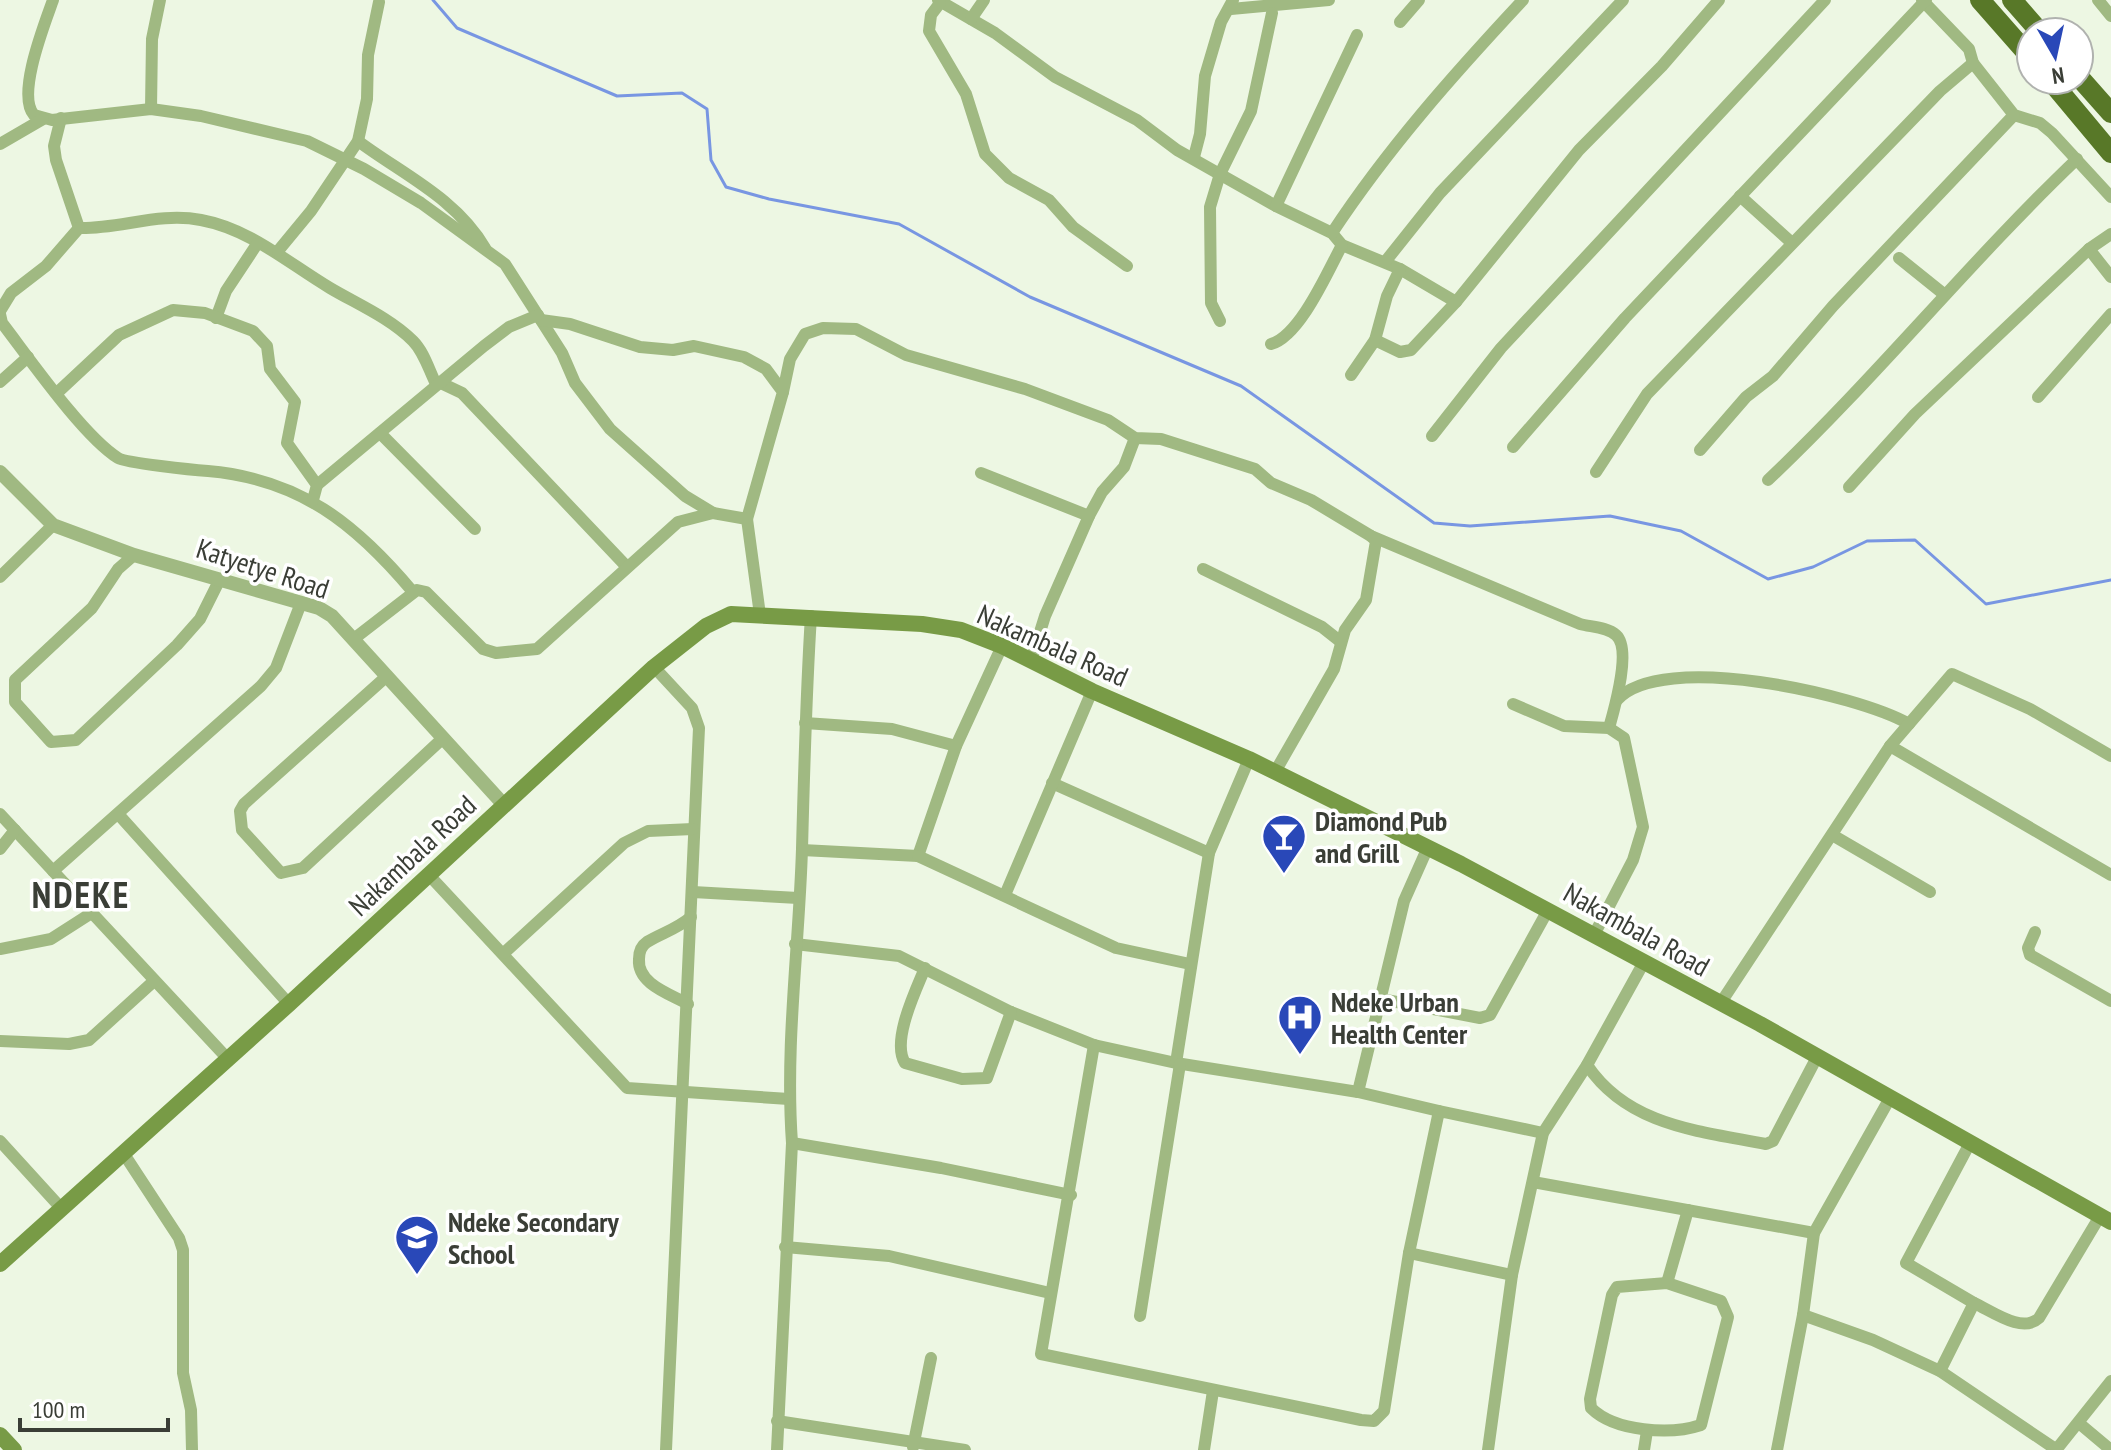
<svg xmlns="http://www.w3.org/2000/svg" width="2111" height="1450" viewBox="0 0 2111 1450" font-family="'PT Sans Narrow',sans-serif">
<rect width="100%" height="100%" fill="#edf7e3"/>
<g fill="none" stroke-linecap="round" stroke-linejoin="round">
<polyline stroke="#7896e2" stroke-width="3" points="433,0 457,28 617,96 682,93 707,109 711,160 726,187 769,199 899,224 1030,297 1241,386 1434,523 1470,526 1610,516 1681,531 1768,579 1813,567 1867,541 1915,540 1986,604 2111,580"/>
<g stroke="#a0b982" stroke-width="12">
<path d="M 53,0 C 45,23 16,95 34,115 L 52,120 L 151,109 L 201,116 L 307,141 L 364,169 L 421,203 L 505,264 L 562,353 L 575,383 L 610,429 L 685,496 L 713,513"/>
<polyline points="938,0 995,33 1055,77 1137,120 1177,150 1276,206 1332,233 1342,245 1400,269 1456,302"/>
<polyline points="1922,0 1969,49 1973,63 2014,115 2040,123 2052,133 2111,197"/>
<polyline points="2098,0 2111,16"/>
<polyline points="940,3 931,15 929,31 966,94 985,154 1009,178 1049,200 1073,227 1127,266"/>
<polyline points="1231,9 1329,0"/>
<polyline points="971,19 984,0"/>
<polyline points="1400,22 1419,0"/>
<polyline points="151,109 152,39 160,0"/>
<polyline points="61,118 54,146 56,160 79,228"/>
<path d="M 358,141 C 402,174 456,198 485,248"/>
<polyline points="0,144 43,119"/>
<polyline points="1194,157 1200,134 1205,76 1221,22 1233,0"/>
<polyline points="1740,196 1792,243"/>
<polyline points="1276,206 1357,35"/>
<path d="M 79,228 C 120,229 159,212 201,220 C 250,229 288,263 330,288 C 357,304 390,318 413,341 C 424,352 429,370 436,384"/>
<path d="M 1332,233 C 1388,148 1454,74 1523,0"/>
<polyline points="2089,249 2111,277"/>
<polyline points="278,251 311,211 358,141 367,99 368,55 379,2"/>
<polyline points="1899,258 1945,295"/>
<polyline points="1385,262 1440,193 1623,0"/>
<polyline points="0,311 11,293 46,266 79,228"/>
<path d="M 0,314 L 2,323 C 29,358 83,436 118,458 C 126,463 194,470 208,471 C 300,479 356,524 413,592"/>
<polyline points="216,318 226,291 257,244"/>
<polyline points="541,320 570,324 640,347 673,350 694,346 744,357 766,369 783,392 747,519"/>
<polyline points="1220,321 1211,303 1210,207 1220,174 1251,111 1272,13"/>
<polyline points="1375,340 1400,352 1411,350 1456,302 1579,150 1662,66 1719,0"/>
<path d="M 1271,344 C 1300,336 1328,271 1342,245"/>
<polyline points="1351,375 1375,340 1387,296 1400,269"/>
<polyline points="0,382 28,357"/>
<polyline points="443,384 462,393 627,567"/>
<polyline points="58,392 119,335 173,310 205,313 253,331 267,346 270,369 295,402 287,443 317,485 313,500"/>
<path d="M 783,392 L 790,359 L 805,334 L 823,328 L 856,329 L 906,355 L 1025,389 L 1108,420 L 1135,438 L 1161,439 L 1255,469 L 1271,483 L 1311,500 L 1371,536 L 1580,624 C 1591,627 1607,627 1616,635 C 1632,649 1614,710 1609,728"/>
<polyline points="2038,397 2111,314"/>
<polyline points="380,433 475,529"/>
<polyline points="1432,436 1501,348 1825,0"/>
<polyline points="1513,447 1625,318 1926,0"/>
<polyline points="1700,450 1746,397 1773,376 1833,306 2014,115"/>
<polyline points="1596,472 1647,394 1940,91 1973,63"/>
<polyline points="981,473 1089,516"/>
<path d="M 1768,480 C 1876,378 1969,262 2077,159"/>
<polyline points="317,485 484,346 509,327 538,315"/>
<polyline points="1849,487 1915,414 2089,249 2111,234"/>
<polyline points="134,555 118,569 92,608 15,680 15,702 51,742 76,740 177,645 200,619 219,581"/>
<polyline points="1203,569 1322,627 1341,642"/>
<polyline points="0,577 53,525"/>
<polyline points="355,638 417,590 426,592 483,649 496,653 537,649 678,522 713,513 747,519 760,615"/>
<polyline points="1031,661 1045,616 1089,516 1102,492 1124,467 1135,438"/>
<polyline points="654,667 692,708 699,728 666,1450"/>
<polyline points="387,676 244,804 240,811 242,830 281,873 303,868 441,740"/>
<path d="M 1617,700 C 1661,650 1856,694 1909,724"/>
<polyline points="1513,704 1564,726 1609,728 1624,738 1643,827 1633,860 1594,935"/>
<polyline points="805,723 892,729 956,746"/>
<polyline points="1890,746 2111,875"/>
<polyline points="1275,772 1334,669 1345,630 1366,600 1376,541 1371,536"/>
<polyline points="1052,783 1209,853"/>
<polyline points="0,814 227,1058"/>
<polyline points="119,815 289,1004"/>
<polyline points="1834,836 1930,892"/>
<polyline points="0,849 15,830"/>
<polyline points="802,850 918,856 956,746 1002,646"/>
<polyline points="918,856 1116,948 1190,964"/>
<polyline points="53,871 261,686 276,668 301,603"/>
<polyline points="428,874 627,1088 789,1099"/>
<polyline points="693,892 798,898"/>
<polyline points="1005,895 1092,691"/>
<polyline points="2035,932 2028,948 2030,955 2111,1001"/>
<polyline points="795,944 899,956 1011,1012 1094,1045 1176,1063 1358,1092 1439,1111"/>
<polyline points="0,949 51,939 90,914"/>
<polyline points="504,953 624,843 648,831 693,829"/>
<path d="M 925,968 C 916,990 891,1041 905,1063 L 962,1079 L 987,1078 L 1011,1012"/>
<polyline points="1381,999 1480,1018 1490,1015 1548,910"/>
<path d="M 688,1004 C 670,994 637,984 639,959 C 639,952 641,946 647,942 C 662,933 677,929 691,917"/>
<polyline points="1720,1004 1890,746 1952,674 2030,709 2111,756"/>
<polyline points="0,1041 69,1044 89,1040 154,981"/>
<polyline points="1094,1045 1041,1354 1361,1420 1374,1421 1384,1411 1409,1253 1439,1111 1543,1133"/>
<polyline points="1176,1063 1209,853 1249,759"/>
<path d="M 1587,1065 C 1628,1126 1699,1131 1766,1144 L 1773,1141 L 1817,1057"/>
<polyline points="1358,1092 1404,901 1428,847"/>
<polyline points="0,1141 61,1208"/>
<polyline points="792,1143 941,1168 1071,1195"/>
<polyline points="1970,1143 1906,1263 1974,1303"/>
<polyline points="124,1154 179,1238 183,1250 183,1373 191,1410 192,1450"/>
<polyline points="1533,1182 1814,1233 1890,1098"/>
<polyline points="785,1247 889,1256 1050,1293"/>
<polyline points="1409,1253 1512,1275"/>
<path d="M 1667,1283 L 1721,1301 L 1728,1317 L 1701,1425 C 1671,1435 1615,1432 1591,1408 L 1590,1399 L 1612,1295 L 1617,1287 Z"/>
<polyline points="1667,1283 1688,1210"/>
<polyline points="1803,1315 1873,1340 1940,1371 2057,1450"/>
<polyline points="1140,1316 1180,1064"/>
<path d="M 1940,1371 L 1974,1303 C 1992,1311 2022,1334 2039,1318 L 2100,1216"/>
<polyline points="777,1421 965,1450"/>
<polyline points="2080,1424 2111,1450"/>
<polyline points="913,1447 931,1358"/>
<path d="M 777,1450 L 792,1143 C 785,1045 799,947 802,849 C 804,771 806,694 811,616"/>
<polyline points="1204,1450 1213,1391"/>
<polyline points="1488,1450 1512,1275 1543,1133 1587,1065 1644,962"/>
<polyline points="1644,1450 1647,1431"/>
<polyline points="1777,1450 1803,1315 1814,1233"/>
<polyline points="2056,1450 2111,1381"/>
</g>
<polyline stroke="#a0b982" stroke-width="14" points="0,472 53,525 134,555 319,608 332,616 504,805"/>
<g stroke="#789b46" stroke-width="16">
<polyline points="0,1264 289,1004 654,667 706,626 731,614 922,624 961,630 1002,646 1092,691 1249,759 1461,864 1760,1024 2111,1222"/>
<polyline points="0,1435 14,1450"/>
</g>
<g stroke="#587828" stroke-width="20">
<polyline points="1980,0 2031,58"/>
<polyline points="2012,0 2040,32"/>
<polyline points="2079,77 2111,113"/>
<polyline points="2050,80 2111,153"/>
</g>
</g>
<defs>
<g id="bar-pin" transform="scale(2.3)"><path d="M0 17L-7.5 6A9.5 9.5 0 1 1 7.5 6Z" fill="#2948b8" stroke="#fff"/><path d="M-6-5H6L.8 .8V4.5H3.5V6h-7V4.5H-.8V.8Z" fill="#fff"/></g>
<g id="hospital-pin" transform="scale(2.3)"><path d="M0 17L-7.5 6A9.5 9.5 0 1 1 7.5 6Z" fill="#2948b8" stroke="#fff"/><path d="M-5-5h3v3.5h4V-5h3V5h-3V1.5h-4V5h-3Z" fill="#fff"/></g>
<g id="school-pin" transform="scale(2.3)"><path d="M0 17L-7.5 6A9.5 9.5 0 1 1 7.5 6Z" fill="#2948b8" stroke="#fff"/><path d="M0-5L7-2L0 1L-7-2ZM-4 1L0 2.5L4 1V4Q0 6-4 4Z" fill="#fff"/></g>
</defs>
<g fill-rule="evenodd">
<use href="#bar-pin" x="1284" y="836"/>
<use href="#hospital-pin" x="1300" y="1017"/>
<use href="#school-pin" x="417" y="1237"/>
</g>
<g text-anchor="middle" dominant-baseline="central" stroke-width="7" stroke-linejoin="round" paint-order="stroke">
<g font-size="28" fill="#3a3e36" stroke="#fff">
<text transform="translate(263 568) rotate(18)">Katyetye Road</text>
<text transform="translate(1053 645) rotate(24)">Nakambala Road</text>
<text transform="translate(412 855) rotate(-43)">Nakambala Road</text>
<text transform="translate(1637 929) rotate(29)">Nakambala Road</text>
</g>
<g font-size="28" font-weight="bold" fill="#3a3e36" stroke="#fff" text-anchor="start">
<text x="1315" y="820">Diamond Pub<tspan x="1315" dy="32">and Grill</tspan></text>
<text x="1331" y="1001">Ndeke Urban<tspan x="1331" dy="32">Health Center</tspan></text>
<text x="448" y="1221">Ndeke Secondary<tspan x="448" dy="32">School</tspan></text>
</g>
<g font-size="36" font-weight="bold" letter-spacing="2" fill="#3a3e36" stroke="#fff">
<text x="81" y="894">NDEKE</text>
</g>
</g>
<g transform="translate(2055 56) rotate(171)"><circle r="38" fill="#ffffff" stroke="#b0b2af" stroke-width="2"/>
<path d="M0-6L14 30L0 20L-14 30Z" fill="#2948b8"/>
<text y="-12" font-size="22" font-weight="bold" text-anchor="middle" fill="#3a3e36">N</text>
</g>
<path d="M20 1418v12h148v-12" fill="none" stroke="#3a3e36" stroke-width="4"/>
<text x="32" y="1418" font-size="24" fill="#3a3e36" stroke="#ffffff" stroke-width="6" paint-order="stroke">100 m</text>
</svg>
